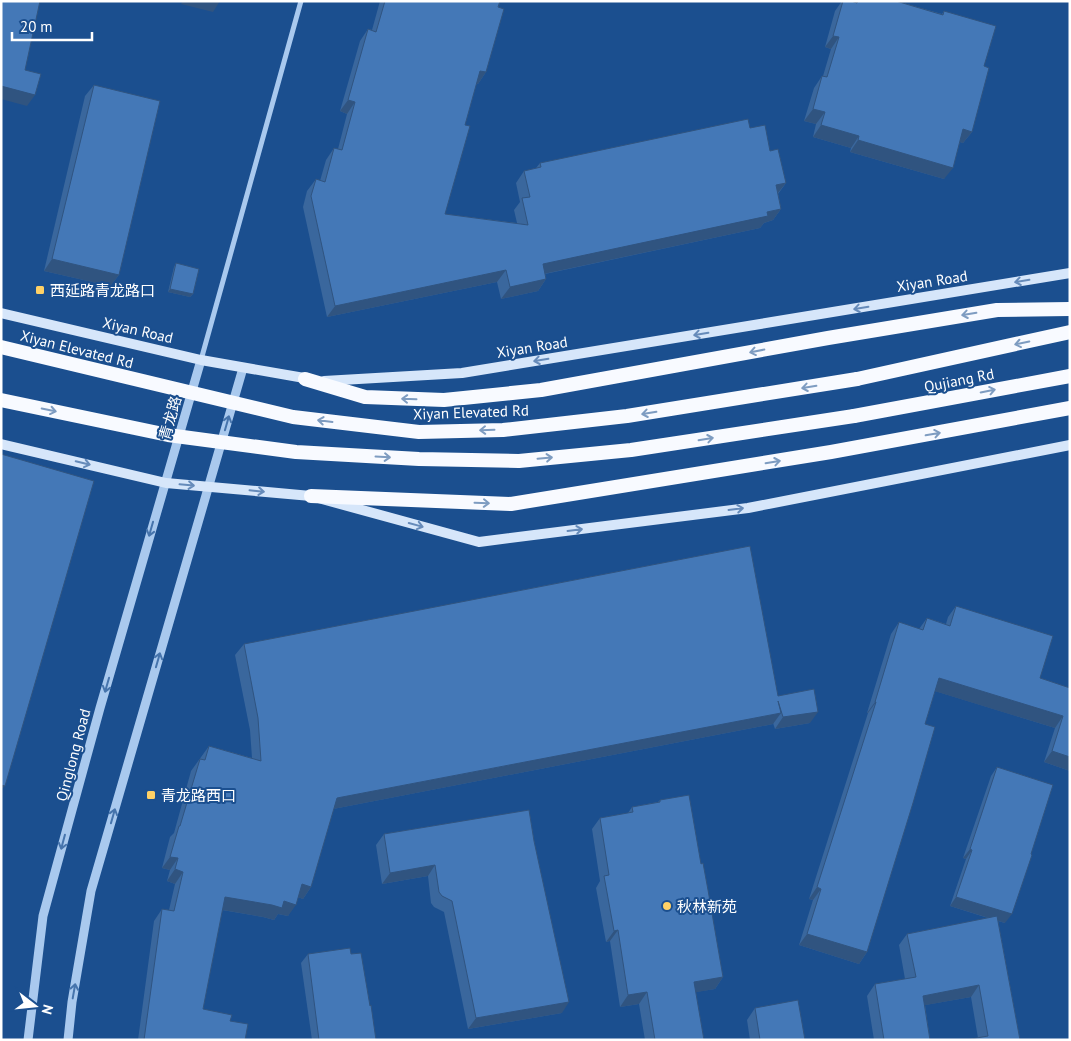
<svg xmlns="http://www.w3.org/2000/svg" width="1071" height="1041" viewBox="0 0 1071 1041" font-family="'PT Sans','Noto Sans SC',sans-serif">
<rect width="100%" height="100%" fill="#1b4f8f"/>
<g fill="none" stroke-linecap="round" stroke-linejoin="round">
<polyline stroke="#a9c9ee" stroke-width="5" points="201,360 301,1"/>
<g stroke="#a9c9ee" stroke-width="9">
<polyline points="28,1040 43,916 100,708 201,360"/>
<polyline points="68,1040 72,1002 91,891 243,368"/>
</g>
<g stroke="#d6e6fa" stroke-width="10">
<polyline points="1,313 201,360 310,379"/>
<polyline points="324,381 462,373 1070,273"/>
<polyline points="1,444 166,483 311,496 479,542 748,508 1070,445"/>
</g>
<g stroke="#f8faff" stroke-width="14">
<polyline points="305,379 365,397 444,400 541,390 828,338 997,310 1070,309"/>
<polyline points="857,379 1070,332"/>
<polyline points="854,416 1070,376"/>
<polyline points="311,496 511,504 831,452 1070,408"/>
</g>
<g stroke="#f8faff" stroke-width="14">
<polyline points="1,347 293,417 419,432 503,430 627,416 857,379"/>
<polyline points="1,400 168,435 296,452 419,459 519,461 631,450 854,416"/>
</g>
</g>
<g fill="#3a679d">
<polygon points="380,1 500,1 486,72 478,84 476,84 465,125 445,214 517,223 514,210 520,202 516,183 524,171 536,168 540,163 750,128 770,151 786,183 778,194 781,209 773,220 764,223 760,228 545,274 546,279 538,291 501,299 497,282 327,317 303,207 307,191 316,179 320,181 326,160 334,148 338,149 347,114 340,111 360,41 368,29 372,30"/>
<polygon points="842,1 896,1 942,14 944,11 984,66 972,132 963,143 960,142 944,179 850,152 851,148 813,137 816,124 804,121 814,88 822,76 823,76 831,49 825,47 835,11"/>
<polygon points="94,85 119,275 110,286 44,271 85,96"/>
<polygon points="176,263 193,294 190,297 168,292 174,267"/>
<polygon points="956,606 1040,678 1070,688 1070,771 1044,762 1055,728 935,691 925,724 867,952 859,964 799,945 813,900 809,899 868,713 867,713 891,634 899,622 919,629 927,618 946,624 948,617"/>
<polygon points="244,644 778,696 810,723 775,729 773,723 773,724 333,809 311,887 303,899 298,897 288,916 278,914 274,920 263,917 222,910 203,1009 230,1021 245,1040 138,1040 154,921 162,909 169,910 175,884 167,881 170,870 162,868 170,837 174,833 191,771 209,746 252,758 250,730 235,655"/>
<polygon points="997,767 1005,923 998,921 1020,1040 978,1038 971,997 925,1005 930,1040 874,1040 867,996 875,984 905,979 899,945 907,934 988,918 950,906 966,859 963,858 991,776"/>
<polygon points="660,800 701,864 723,977 715,989 695,992 704,1040 645,1040 639,1004 620,1007 610,941 606,942 596,888 600,881 592,829 600,818 628,813 632,807 658,802"/>
<polygon points="529,810 562,1013 468,1029 444,912 434,907 431,903 428,876 382,884 376,845 384,834"/>
<polygon points="308,954 351,954 376,1040 312,1040 301,963"/>
<polygon points="755,1008 805,1040 750,1040 747,1020"/>
</g>
<g fill="#305480">
<polygon points="183,1 220,1 213,12 181,4"/>
<polygon points="833,36 839,37 831,49 825,47"/>
<polygon points="480,71 486,72 478,84 472,82"/>
<polygon points="1,86 35,95 27,106 1,99"/>
<polygon points="348,100 355,102 347,114 340,111"/>
<polygon points="813,109 825,112 816,124 804,121"/>
<polygon points="821,125 859,136 851,148 813,137"/>
<polygon points="963,129 972,132 963,143 955,141"/>
<polygon points="858,140 953,168 944,179 850,152"/>
<polygon points="786,183 777,194 776,185"/>
<polygon points="781,209 773,220 764,223 760,228 534,276 543,264"/>
<polygon points="52,259 119,275 110,286 44,271"/>
<polygon points="506,270 497,282 327,317 335,306"/>
<polygon points="546,279 538,291 501,299 510,287"/>
<polygon points="170,289 193,294 190,297 168,292"/>
<polygon points="939,678 1063,716 1055,728 931,690"/>
<polygon points="875,702 876,702 868,713 867,713"/>
<polygon points="818,712 810,723 775,729 783,717"/>
<polygon points="781,713 773,724 328,810 337,798"/>
<polygon points="1052,751 1070,757 1070,771 1044,762"/>
<polygon points="1,785 5,786 1,790"/>
<polygon points="970,849 972,850 966,859 963,858"/>
<polygon points="170,857 178,858 170,870 162,868"/>
<polygon points="435,865 428,876 382,884 390,873"/>
<polygon points="175,869 183,872 175,884 167,881"/>
<polygon points="302,884 311,887 303,899 294,896"/>
<polygon points="817,887 821,889 813,900 809,899"/>
<polygon points="225,897 284,901 296,905 288,916 278,914 274,920 263,917 217,909"/>
<polygon points="956,897 1012,914 1005,923 950,906"/>
<polygon points="618,930 610,941 606,942 614,931"/>
<polygon points="807,934 867,952 859,964 799,945"/>
<polygon points="723,977 715,989 686,994 694,982"/>
<polygon points="979,985 971,997 915,1007 923,996"/>
<polygon points="647,992 639,1004 620,1007 628,995"/>
<polygon points="569,1002 562,1013 468,1029 476,1018"/>
</g>
<g fill="#4478b7" stroke="#305480">
<polygon points="1,1 40,1 25,70 41,74 35,95 1,86"/>
<polygon points="385,1 500,1 498,7 504,9 486,72 480,71 465,125 470,126 445,214 528,225 522,198 530,197 524,171 541,167 540,163 748,119 750,128 765,125 770,151 778,149 786,183 776,185 781,209 767,212 768,216 543,264 546,279 510,287 506,270 335,306 311,196 316,179 325,182 334,148 342,150 355,102 348,100 368,29 376,32"/>
<polygon points="843,1 851,1 857,3 858,1 896,1 943,15 944,11 996,26 984,66 989,68 972,132 963,129 953,168 858,140 859,136 821,125 825,112 813,109 822,76 827,77 839,37 833,36"/>
<polygon points="94,85 160,101 119,275 52,259"/>
<polygon points="176,263 199,269 193,294 170,289"/>
<polygon points="1,454 94,481 5,786 1,785"/>
<polygon points="750,546 778,696 814,689 818,712 783,717 778,701 781,713 337,798 311,887 302,884 296,905 284,901 282,908 272,905 225,897 203,1009 232,1015 230,1021 248,1024 245,1040 144,1040 162,909 174,911 183,872 175,869 178,858 170,857 179,826 180,826 200,759 205,760 209,746 261,761 258,718 244,644"/>
<polygon points="956,606 1053,636 1040,678 1070,688 1070,757 1052,751 1063,716 939,678 925,724 935,727 913,803 867,952 807,934 821,889 817,887 876,702 875,702 899,622 923,630 927,618 950,626"/>
<polygon points="997,767 1053,785 1031,854 1032,855 1012,914 956,897 972,850 970,849"/>
<polygon points="689,795 701,864 703,863 708,890 723,977 694,982 704,1040 655,1040 647,992 628,995 618,930 614,931 604,876 609,875 600,818 633,812 632,807 660,802 660,800"/>
<polygon points="529,810 534,841 569,1002 476,1018 452,901 442,896 439,892 435,865 390,873 384,834"/>
<polygon points="997,916 1020,1040 965,1040 988,1036 979,985 923,996 930,1040 884,1040 875,984 916,977 907,934"/>
<polygon points="350,948 351,954 361,953 370,1006 371,1005 376,1040 319,1040 308,954"/>
<polygon points="798,1000 805,1040 760,1040 755,1008"/>
</g>
<defs><path id="oneway-shaft" d="M-6 0H5M1.5-3L5.5 0L1.5 3" fill="none" stroke-width="1.6" stroke-linecap="round" stroke-linejoin="round" transform="scale(1.25)"/></defs>
<g stroke="#668bba">
<use href="#oneway-shaft" transform="translate(1022 281) rotate(171)"/>
<use href="#oneway-shaft" transform="translate(861 308) rotate(171)"/>
<use href="#oneway-shaft" transform="translate(701 334) rotate(171)"/>
<use href="#oneway-shaft" transform="translate(541 360) rotate(171)"/>
<use href="#oneway-shaft" transform="translate(83 463) rotate(13)"/>
<use href="#oneway-shaft" transform="translate(187 485) rotate(5)"/>
<use href="#oneway-shaft" transform="translate(257 491) rotate(6)"/>
<use href="#oneway-shaft" transform="translate(736 509) rotate(-7)"/>
<use href="#oneway-shaft" transform="translate(416 525) rotate(15)"/>
<use href="#oneway-shaft" transform="translate(575 530) rotate(-7)"/>
</g>
<g stroke="#7e9cc1">
<use href="#oneway-shaft" transform="translate(969 314) rotate(171)"/>
<use href="#oneway-shaft" transform="translate(1022 343) rotate(168)"/>
<use href="#oneway-shaft" transform="translate(757 351) rotate(169)"/>
<use href="#oneway-shaft" transform="translate(809 387) rotate(171)"/>
<use href="#oneway-shaft" transform="translate(988 391) rotate(-11)"/>
<use href="#oneway-shaft" transform="translate(409 399) rotate(-178)"/>
<use href="#oneway-shaft" transform="translate(49 410) rotate(12)"/>
<use href="#oneway-shaft" transform="translate(649 413) rotate(171)"/>
<use href="#oneway-shaft" transform="translate(325 421) rotate(-173)"/>
<use href="#oneway-shaft" transform="translate(487 430) rotate(178)"/>
<use href="#oneway-shaft" transform="translate(933 434) rotate(-10)"/>
<use href="#oneway-shaft" transform="translate(706 439) rotate(-9)"/>
<use href="#oneway-shaft" transform="translate(383 457) rotate(3)"/>
<use href="#oneway-shaft" transform="translate(545 458) rotate(-5)"/>
<use href="#oneway-shaft" transform="translate(773 462) rotate(-9)"/>
<use href="#oneway-shaft" transform="translate(482 503) rotate(2)"/>
</g>
<g stroke="#4674ac">
<use href="#oneway-shaft" transform="translate(227 423) rotate(-74)"/>
<use href="#oneway-shaft" transform="translate(151 529) rotate(106)"/>
<use href="#oneway-shaft" transform="translate(158 660) rotate(-74)"/>
<use href="#oneway-shaft" transform="translate(107 685) rotate(106)"/>
<use href="#oneway-shaft" transform="translate(113 816) rotate(-74)"/>
<use href="#oneway-shaft" transform="translate(63 842) rotate(105)"/>
<use href="#oneway-shaft" transform="translate(74 991) rotate(-80)"/>
</g>
<g fill="#ffd166" stroke="#1b4f8f" stroke-width="2">
<rect x="35" y="285" width="10" height="10" rx="2.5"/>
<rect x="146" y="790" width="10" height="10" rx="2.5"/>
<circle cx="667" cy="906" r="5"/>
</g>
<g text-anchor="middle" dominant-baseline="central" stroke-width="4" stroke-linejoin="round" paint-order="stroke">
<g font-size="15" fill="#fff" stroke="#1b4f8f">
<text transform="translate(932 281) rotate(-9)">Xiyan Road</text>
<text transform="translate(138 330) rotate(13)">Xiyan Road</text>
<text transform="translate(532 347) rotate(-9)">Xiyan Road</text>
<text transform="translate(77 349) rotate(14)">Xiyan Elevated Rd</text>
<text transform="translate(959 380) rotate(-11)">Qujiang Rd</text>
<text transform="translate(471 412) rotate(-2)">Xiyan Elevated Rd</text>
<text transform="translate(170 418) rotate(-74)">青龙路</text>
<text transform="translate(73 755) rotate(-75)">Qinglong Road</text>
</g>
<g font-size="15" fill="#fff" stroke="#1b4f8f" text-anchor="start">
<text x="50" y="290">西延路青龙路口</text>
<text x="161" y="795">青龙路西口</text>
<text x="677" y="906">秋林新苑</text>
</g>
</g>
<rect width="1071" height="1041" fill="none" stroke="#ffffff" stroke-width="5"/>
<g transform="translate(35 1006) rotate(106)" stroke="#1b4f8f" stroke-width="4" paint-order="stroke">
<path d="M0-4L9 19L0 12L-9 19Z" fill="#ffffff"/>
<text y="-8" font-size="14" font-weight="bold" text-anchor="middle" fill="#ffffff">N</text>
</g>
<path d="M12 32v8h80v-8" fill="none" stroke="#ffffff" stroke-width="2.5"/>
<text x="20" y="32" font-size="15" fill="#ffffff" stroke="#1b4f8f" stroke-width="4" paint-order="stroke">20 m</text>
</svg>
